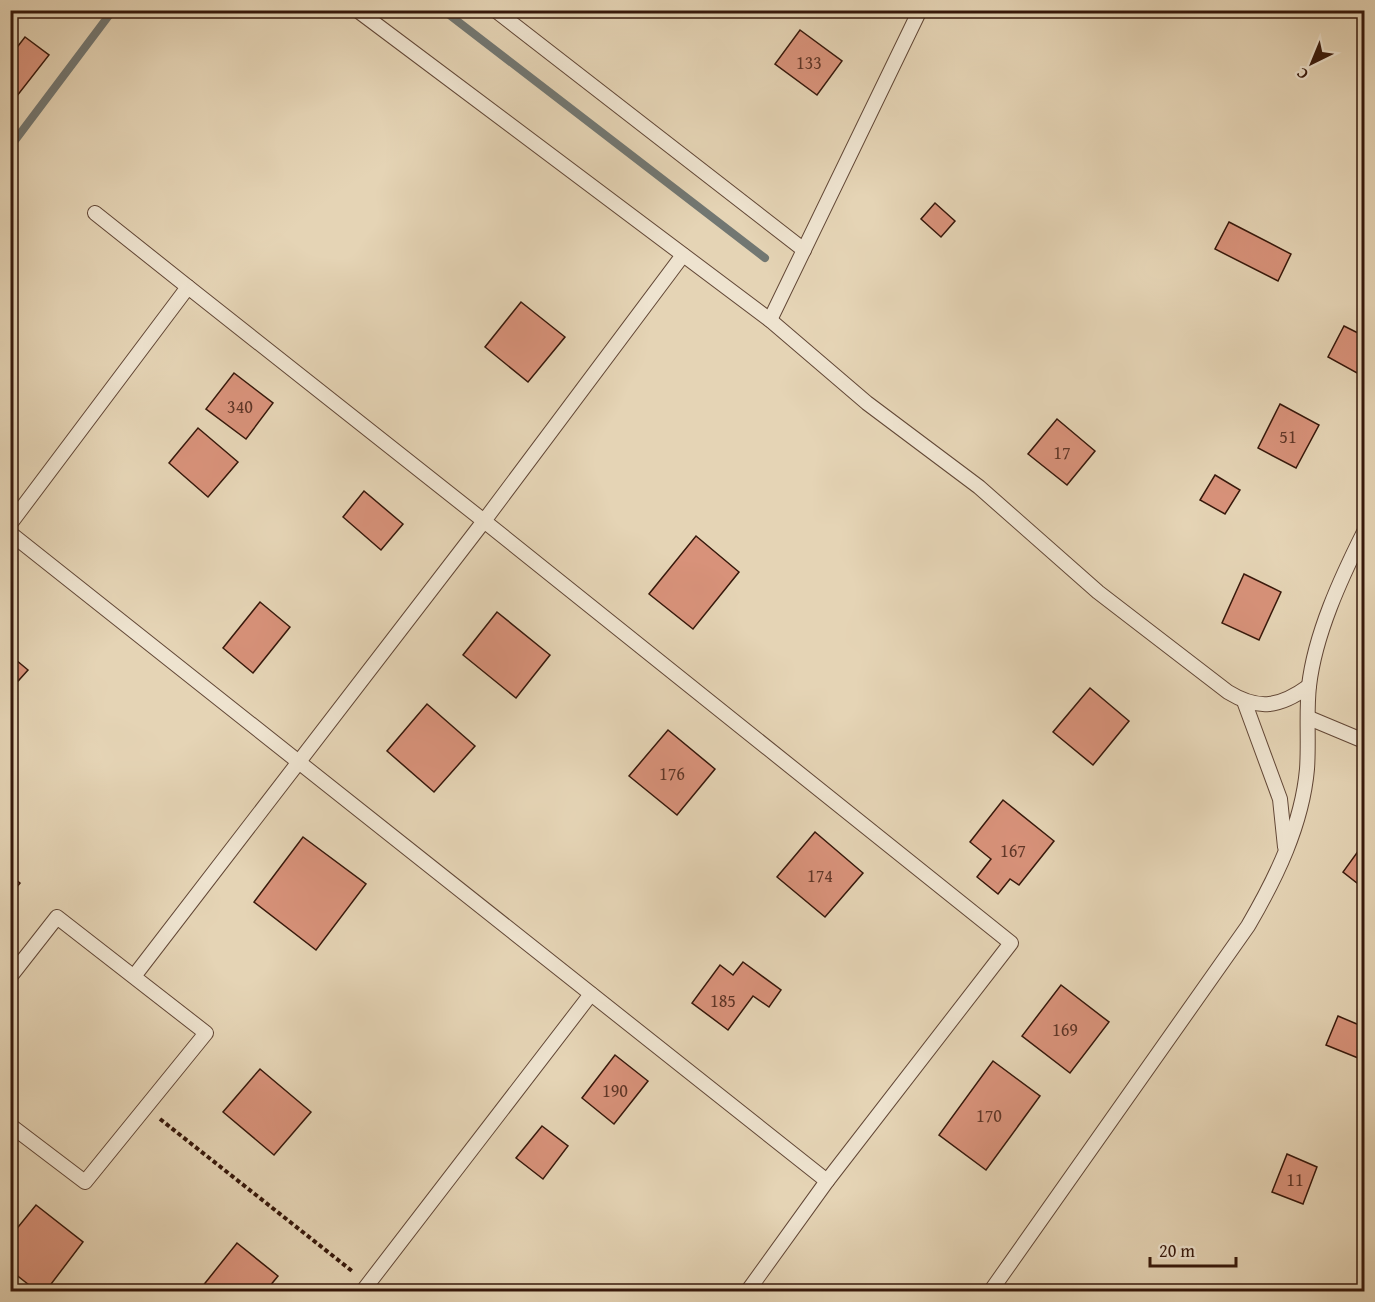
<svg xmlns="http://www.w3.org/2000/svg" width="1375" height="1302" viewBox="0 0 1375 1302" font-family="'Gentium Book Plus',serif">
<rect width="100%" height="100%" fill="#e5d4b5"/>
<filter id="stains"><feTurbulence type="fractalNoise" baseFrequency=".00333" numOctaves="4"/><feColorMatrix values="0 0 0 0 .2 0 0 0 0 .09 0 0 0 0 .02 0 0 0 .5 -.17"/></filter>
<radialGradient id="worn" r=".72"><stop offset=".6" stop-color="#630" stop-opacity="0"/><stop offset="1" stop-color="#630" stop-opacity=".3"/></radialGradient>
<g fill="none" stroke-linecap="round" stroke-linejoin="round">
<g stroke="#727772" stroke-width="8">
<polyline points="443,10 765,258"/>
<polyline points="10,147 113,10"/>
</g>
</g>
<g fill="#d8927a" stroke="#37180b" stroke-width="1.5">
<polygon points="800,30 842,61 817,95 775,64"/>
<polygon points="25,37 49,55 13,101 10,99 10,46 15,50"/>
<polygon points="935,203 955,221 941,237 921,219"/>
<polygon points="1229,222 1291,254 1278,281 1215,249"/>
<polygon points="521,302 565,337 528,382 485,347"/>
<polygon points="1344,326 1364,336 1364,358 1357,373 1328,357"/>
<polygon points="234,373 273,403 246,439 206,409"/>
<polygon points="1280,404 1319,425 1296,468 1258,448"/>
<polygon points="1057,419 1095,451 1067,485 1028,454"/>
<polygon points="198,428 238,462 208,497 169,463"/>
<polygon points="1215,475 1240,490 1225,514 1200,500"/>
<polygon points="364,491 403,524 381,550 343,517"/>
<polygon points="696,536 739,572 693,629 649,594"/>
<polygon points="1244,574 1281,592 1259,640 1222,623"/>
<polygon points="260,602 290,627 253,673 223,648"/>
<polygon points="497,612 550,655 516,698 463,655"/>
<polygon points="10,655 28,670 10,690"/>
<polygon points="1090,688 1129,721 1093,765 1053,732"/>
<polygon points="427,704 475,746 434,792 387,751"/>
<polygon points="668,730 715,769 677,815 629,776"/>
<polygon points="1003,800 1054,841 1019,885 1010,879 998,894 977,877 991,859 970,842"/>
<polygon points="815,832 863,873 825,917 777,877"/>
<polygon points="303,837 366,884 316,950 254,902"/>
<polygon points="1364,843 1364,884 1362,887 1343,872"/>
<polygon points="10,875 20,883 10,895"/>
<polygon points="743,962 781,990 769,1007 753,996 728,1030 692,1003 720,965 733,975"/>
<polygon points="1061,985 1109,1022 1070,1073 1022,1036"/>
<polygon points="1338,1016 1364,1027 1364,1040 1358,1058 1326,1045"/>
<polygon points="615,1055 648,1081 614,1124 582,1098"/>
<polygon points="993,1061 1040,1096 986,1170 939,1135"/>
<polygon points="260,1069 311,1112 274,1155 223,1112"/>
<polygon points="542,1126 568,1146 543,1179 516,1158"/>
<polygon points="1287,1154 1317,1167 1303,1204 1272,1192"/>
<polygon points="36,1205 83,1242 45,1292 38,1292 10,1270 10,1237"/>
<polygon points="237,1243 278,1276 265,1292 208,1292 202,1287"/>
</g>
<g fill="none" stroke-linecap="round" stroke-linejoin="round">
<g stroke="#624736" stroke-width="16">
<g id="service">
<path d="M 357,10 L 770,320 L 867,403 L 979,487 L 1098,592 L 1228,692 C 1259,711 1280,707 1309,686"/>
<polyline points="495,10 804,250"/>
<polyline points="95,213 188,287"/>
<polyline points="770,320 920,10"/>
<polyline points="10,524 188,287 484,521 683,255"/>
<polyline points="10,533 827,1181"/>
<polyline points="1244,701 1280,799 1285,847"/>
<polyline points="1309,718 1364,741"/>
<polyline points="135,975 484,521 1011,943 827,1181 747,1292"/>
<polyline points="10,977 57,917 206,1033 85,1182 10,1125"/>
<polyline points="362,1292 591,994"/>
<path d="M 990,1292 L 1248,926 C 1276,878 1302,825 1307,769 C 1309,741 1306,713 1309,686 C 1315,634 1341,578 1364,532"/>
</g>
</g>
<polyline stroke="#37180b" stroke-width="4" stroke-dasharray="4.5 3" stroke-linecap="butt" points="160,1119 352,1271"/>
<use href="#service" stroke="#eee3cf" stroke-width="14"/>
</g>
<g text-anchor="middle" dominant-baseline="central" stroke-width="4.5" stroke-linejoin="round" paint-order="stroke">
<g font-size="18" fill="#5f3627">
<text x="809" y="62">133</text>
<text x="240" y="406">340</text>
<text x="1288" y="436">51</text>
<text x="1062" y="452">17</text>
<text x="672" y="773">176</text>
<text x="1013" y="850">167</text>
<text x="820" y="875">174</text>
<text x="723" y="1000">185</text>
<text x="1065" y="1029">169</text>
<text x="615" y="1090">190</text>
<text x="989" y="1115">170</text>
<text x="1295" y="1179">11</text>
</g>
</g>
<rect width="1375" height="1302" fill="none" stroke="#e5d4b5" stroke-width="36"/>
<rect x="12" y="12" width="1351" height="1278" fill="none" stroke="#37180b" stroke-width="3"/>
<rect x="18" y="18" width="1339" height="1266" fill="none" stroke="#37180b" stroke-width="1.5"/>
<g transform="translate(1312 63) rotate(223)" stroke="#eee3cf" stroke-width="4.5" paint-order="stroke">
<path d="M0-4.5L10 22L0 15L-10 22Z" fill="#37180b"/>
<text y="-9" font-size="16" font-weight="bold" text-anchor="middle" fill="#37180b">С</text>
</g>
<path d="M1150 1257v9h86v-9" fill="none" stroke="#37180b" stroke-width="3"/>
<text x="1159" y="1257" font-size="18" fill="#37180b" stroke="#eee3cf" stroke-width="4.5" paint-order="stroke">20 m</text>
<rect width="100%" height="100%" filter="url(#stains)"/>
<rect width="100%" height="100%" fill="url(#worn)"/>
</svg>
